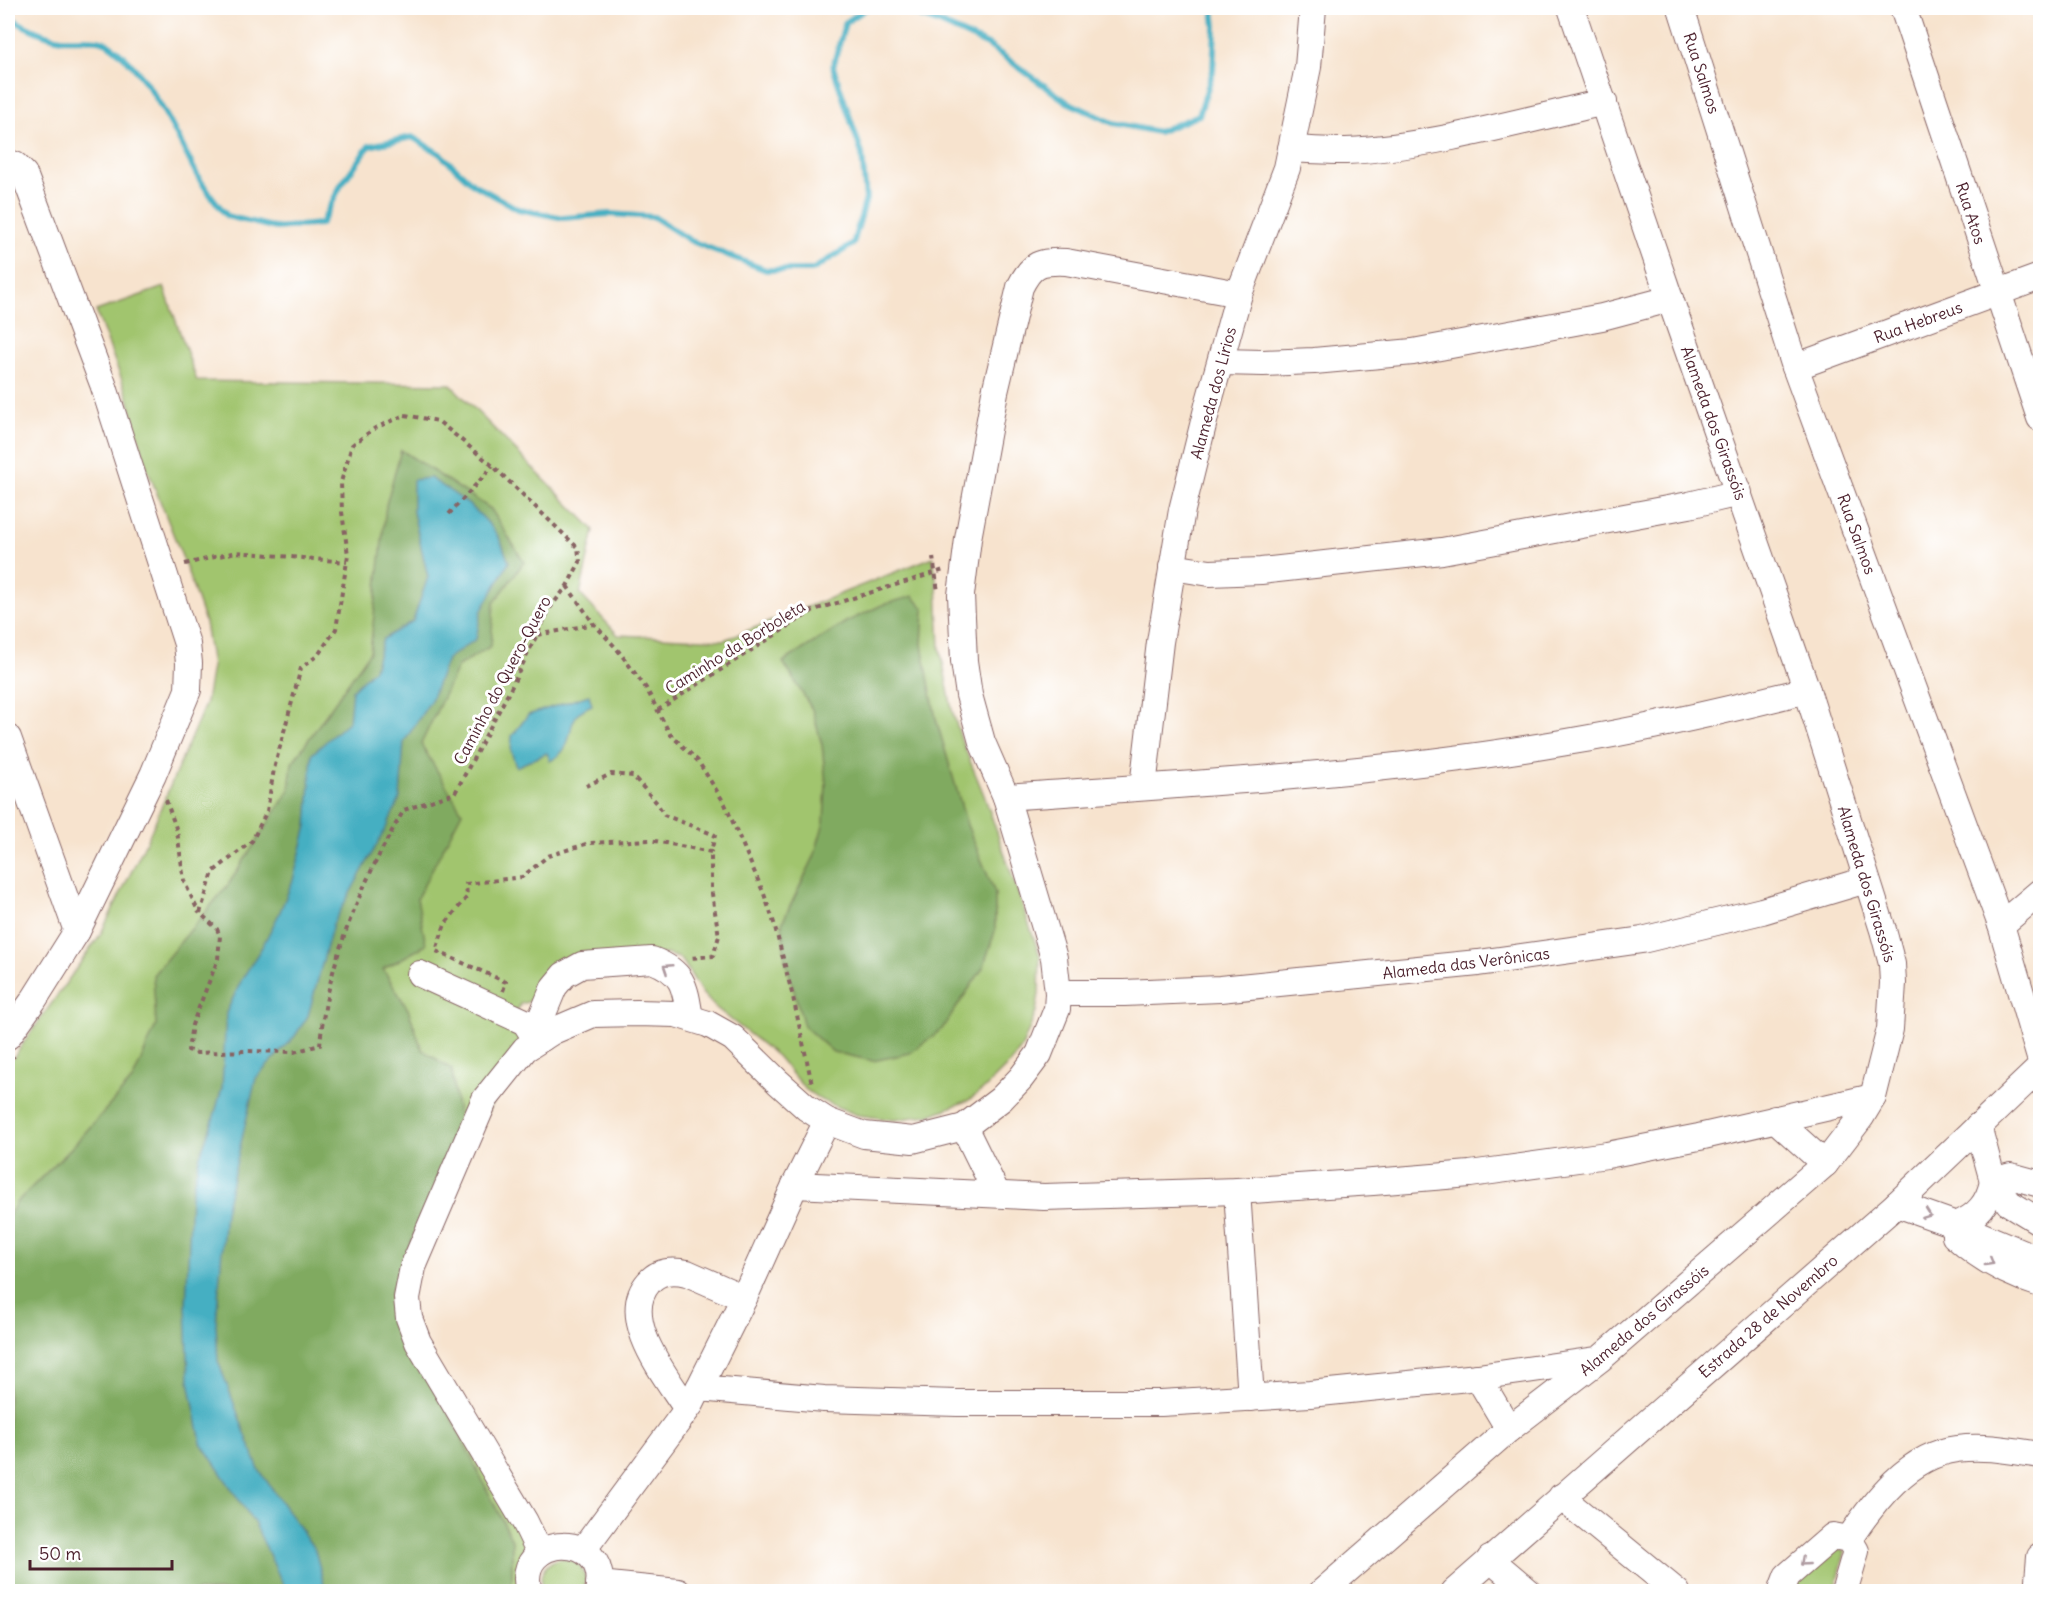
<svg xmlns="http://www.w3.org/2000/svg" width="2048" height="1599" viewBox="0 0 2048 1599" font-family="Delius,sans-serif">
<rect width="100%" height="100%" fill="#fff"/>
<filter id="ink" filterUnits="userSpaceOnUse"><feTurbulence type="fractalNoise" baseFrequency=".0167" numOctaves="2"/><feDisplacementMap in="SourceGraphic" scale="12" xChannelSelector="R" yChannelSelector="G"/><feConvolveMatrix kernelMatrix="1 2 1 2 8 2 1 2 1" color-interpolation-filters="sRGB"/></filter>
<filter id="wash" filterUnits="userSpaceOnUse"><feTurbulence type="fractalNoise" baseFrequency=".008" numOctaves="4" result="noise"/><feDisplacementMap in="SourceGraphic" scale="24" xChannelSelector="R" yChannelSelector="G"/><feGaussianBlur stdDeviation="1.35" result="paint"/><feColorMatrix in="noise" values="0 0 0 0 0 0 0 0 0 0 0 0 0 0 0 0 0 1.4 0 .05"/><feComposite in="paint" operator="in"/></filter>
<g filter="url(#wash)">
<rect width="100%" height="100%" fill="#f7e3ce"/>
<g fill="#a1c56e" stroke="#76724c" stroke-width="1.5">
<path d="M 164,287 L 197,381 L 450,384 L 594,530 L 580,594 L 618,635 L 724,640 L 933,557 L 937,585 L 940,648 L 952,710 L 961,739 L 984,795 L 1040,956 L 1039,994 L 1036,1012 L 1022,1047 L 1011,1062 L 984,1089 L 969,1100 L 933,1114 L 895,1120 L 857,1115 L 821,1100 L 805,1089 L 777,1056 L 715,1007 L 702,993 L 684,963 L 679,958 L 666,954 L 560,964 C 553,969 547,974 543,981 C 537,993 537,1003 521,1003 L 514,1017 L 523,1039 L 398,1297 L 520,1531 L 527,1552 L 523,1591 L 8,1592 L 8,1065 L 100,935 L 149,836 L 206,702 L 212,666 L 205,623 L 185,564 L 147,468 L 127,394 L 96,311 Z"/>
<polygon points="1833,1547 1845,1552 1835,1591 1792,1592 1792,1587"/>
<path d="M 560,1558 C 579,1559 591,1573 583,1591 L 543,1591 C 537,1576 544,1563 560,1558 Z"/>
</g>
<g fill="#80aa61" stroke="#656446" stroke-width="1.5">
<polygon points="401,450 491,509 524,562 494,603 491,646 458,666 421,744 462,812 417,898 426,945 383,969 408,1009 422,1049 452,1070 459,1123 390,1294 512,1540 512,1591 8,1592 8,1218 16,1203 73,1146 133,1079 156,1025 153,975 228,885 289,791 292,763 370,652 386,505"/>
<polygon points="913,596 924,609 922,645 936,719 967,825 995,893 995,931 983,968 942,1029 910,1053 873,1061 833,1052 804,1026 785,959 782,923 814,857 824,822 826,784 822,745 812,709 783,662 846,622 882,605"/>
</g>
<g fill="#44afc2" stroke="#476776" stroke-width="1.5">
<path d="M 430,478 C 455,494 481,510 498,536 C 503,544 505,554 509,562 L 481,612 L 476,639 L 447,659 L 431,700 L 404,742 L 400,798 L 386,828 L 333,924 L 308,1016 L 295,1036 L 256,1078 L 225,1212 L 216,1324 L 218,1361 L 259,1470 L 315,1550 L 326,1591 L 286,1591 L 255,1524 L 201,1443 L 189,1381 L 186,1306 L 191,1196 L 199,1158 L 212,1123 L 222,1088 L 226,1013 L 242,979 L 262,947 L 279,914 L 293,880 L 307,826 L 312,754 L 349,721 L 352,690 L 374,669 L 383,639 L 413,621 L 428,577 L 413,512 L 413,480 Z"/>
<path d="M 589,695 L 592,705 C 558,718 582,745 550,761 L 547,753 L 516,767 L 511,751 L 512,736 L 528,715 Z"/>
</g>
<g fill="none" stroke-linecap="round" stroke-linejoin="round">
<g stroke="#44afc2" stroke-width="6">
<polyline points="897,8 940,23 988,45 1067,102 1113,123 1158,132 1199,115 1213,71 1215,27 1213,8"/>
<path d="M 8,15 C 19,25 46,37 62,39 C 73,40 98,37 107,43 C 148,70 175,132 197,175 C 205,189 217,203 227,216 L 276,228 L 321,224 L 341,185 L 369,146 L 412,137 L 440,154 L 473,184 L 518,209 L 564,218 L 609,214 L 654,217 L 691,241 L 766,270 L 812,270 L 853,244 L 866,199 L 862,154 L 833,67 L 845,23 L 867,8"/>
</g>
</g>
</g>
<g filter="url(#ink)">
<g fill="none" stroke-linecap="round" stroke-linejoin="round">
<g stroke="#876464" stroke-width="28">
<g id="minor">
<polyline points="1681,8 1795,367 2001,925 2040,1058"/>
<polyline points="1903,8 2040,418"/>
<path d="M 1291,149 C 1309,150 1328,151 1346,151 C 1430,147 1522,121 1604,102"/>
<polyline points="8,163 15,165 24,174 103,384 187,644 189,663 188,690 153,775 77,931 33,1001 8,1036"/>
<polyline points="1221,362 1263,363 1314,361 1413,352 1602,317 1670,299"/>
<polyline points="1795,367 2040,277"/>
<polyline points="1172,567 1210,573 1261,571 1442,551 1689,505 1739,493"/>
<polyline points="8,738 77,931"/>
<polyline points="1143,787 1160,642 1182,510 1208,405 1239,294 1287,168 1308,67 1313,8"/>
<path d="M 1006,797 C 1192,784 1383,774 1567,742 C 1648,729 1728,710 1807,690"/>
<polyline points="2001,925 2040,892"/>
<polyline points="420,974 525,1022 537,1041"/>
<polyline points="1058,993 1124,993 1220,989 1478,963 1642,940 1762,911 1866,880"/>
<path d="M 542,1038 L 542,1016 L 554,987 L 564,975 L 582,965 L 652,960 C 684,972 685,987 690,1018"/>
<polyline points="1775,1119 1825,1164"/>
<polyline points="1978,1126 1993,1181 2009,1203 2040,1222"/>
<polyline points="964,1127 997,1194"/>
<polyline points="1993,1181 2011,1176 2040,1184"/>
<polyline points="795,1185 1044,1197 1237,1191 1373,1182 1470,1174 1607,1155 1699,1137 1873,1097"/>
<polyline points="1237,1191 1251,1398"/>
<polyline points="1897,1204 1956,1225 2040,1260"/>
<path d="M 1956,1225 L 1955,1236 C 1980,1259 2008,1274 2040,1284"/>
<path d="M 1956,1225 C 1977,1217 1989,1203 1993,1181"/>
<polyline points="1478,1377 1509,1429"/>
<polyline points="699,1388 824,1399 957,1403 1161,1403 1310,1394 1478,1377 1596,1360"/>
<path d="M 687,1409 C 667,1377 617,1318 649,1282 C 659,1270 673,1270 687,1273 L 744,1298"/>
<polyline points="1561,1497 1677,1592"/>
<path d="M 1849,1539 C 1874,1501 1909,1455 1957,1449 C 1984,1445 2013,1451 2040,1455"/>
<polyline points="583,1550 691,1404 744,1298 795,1185 827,1121"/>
<path d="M 540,1553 L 525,1522 L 418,1342 L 409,1318 L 407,1298 L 413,1267 L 485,1099 L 525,1049 L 553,1031 L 593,1014 L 637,1013 L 676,1014 L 708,1024 L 733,1038 L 778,1082 L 807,1108 L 827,1121 L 864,1135 L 913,1140 L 964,1127 L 1001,1099 L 1021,1078 L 1039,1054 L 1057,1009 L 1058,993 L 1054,958 L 1006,797 L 982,742 L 969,695 L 964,661 L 961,595 L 968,539 L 995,392 L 1020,287 C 1032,263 1040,261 1066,262 L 1239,294"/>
<polyline points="1490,1559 1529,1592"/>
<polyline points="599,1584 678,1592"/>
<path d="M 529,1592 C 512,1532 613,1529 598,1592"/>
<polyline points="1322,1592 1509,1429 1600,1359 1825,1164 1861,1117 1873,1097 1890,1029 1893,983 1892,964 1883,930 1807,690 1670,299 1571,8"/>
<polyline points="1454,1592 1897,1204 2040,1068"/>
<polyline points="1781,1592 1787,1576 1833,1536 1849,1539 1856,1551 1844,1592"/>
<polyline points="2037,1592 2040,1557"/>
</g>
</g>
<g stroke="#876464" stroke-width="4" stroke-dasharray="4.5 4.5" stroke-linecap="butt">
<path d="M 405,415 L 438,421 L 493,466 L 578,548 L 580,562 L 567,586 L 550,608 L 511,688 L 455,793 L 404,810 C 362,881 327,962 320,1045 L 294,1052 L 245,1051 L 197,1053 L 188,1050 L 192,1025 L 218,959 L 220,936 L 217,929 L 200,913 L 213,872 L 252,841 L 267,811 L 274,769 L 301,668 L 318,655 L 336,629 L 348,555 L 342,512 L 341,482 L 352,445 L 375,428 Z"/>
<polyline points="449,514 493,466"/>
<polyline points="933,557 938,592"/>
<polyline points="185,564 236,552 347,562"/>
<polyline points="567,586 594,624 617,649 646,688 670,734 698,761 725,804 764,894 774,923 793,997 812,1084"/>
<polyline points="538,635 594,624"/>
<polyline points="658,710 814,610 944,570"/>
<polyline points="586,786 611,774 633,776 657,803 664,815 715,835 711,852"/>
<polyline points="166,800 177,831 184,881 199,913"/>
<polyline points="503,991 506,982 436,951 445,924 467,897 466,884 522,877 548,856 589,843 650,840 711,852 711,888 719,936 713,956 690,958"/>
<polyline points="8,1065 14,1056"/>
</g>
<use href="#minor" stroke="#fff" stroke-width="26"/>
</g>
<defs><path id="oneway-chevron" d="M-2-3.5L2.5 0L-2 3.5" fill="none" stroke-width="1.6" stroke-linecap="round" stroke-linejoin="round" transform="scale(1.5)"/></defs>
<g stroke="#ae9aa0">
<use href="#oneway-chevron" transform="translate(667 968) rotate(-147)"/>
<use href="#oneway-chevron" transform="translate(1927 1214) rotate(20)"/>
<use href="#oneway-chevron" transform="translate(1990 1262) rotate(30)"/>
<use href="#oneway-chevron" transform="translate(1804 1562) rotate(139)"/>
</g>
</g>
<g text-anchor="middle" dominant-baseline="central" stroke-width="6" stroke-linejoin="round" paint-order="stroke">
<g font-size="16" fill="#4a1f2b" stroke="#fff">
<text transform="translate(1702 73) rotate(72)">Rua Salmos</text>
<text transform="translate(1971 213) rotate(72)">Rua Atos</text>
<text transform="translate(1918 322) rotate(-20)">Rua Hebreus</text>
<text transform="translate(1213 393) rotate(-75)">Alameda dos Lírios</text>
<text transform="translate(1714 423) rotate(70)">Alameda dos Girassóis</text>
<text transform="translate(1857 534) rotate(70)">Rua Salmos</text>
<text transform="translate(735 647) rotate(-32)">Caminho da Borboleta</text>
<text transform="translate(502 680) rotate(-62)">Caminho do Quero-Quero</text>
<text transform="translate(1867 884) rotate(73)">Alameda dos Girassóis</text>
<text transform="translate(1466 963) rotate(-7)">Alameda das Verônicas</text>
<text transform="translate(1768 1316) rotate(-41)">Estrada 28 de Novembro</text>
<text transform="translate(1644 1320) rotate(-40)">Alameda dos Girassóis</text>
</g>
</g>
<rect width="2048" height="1599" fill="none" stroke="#fff" stroke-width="30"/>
<path d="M30 1560v9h142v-9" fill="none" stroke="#4a1f2b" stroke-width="3"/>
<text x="39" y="1560" font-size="18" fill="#4a1f2b" stroke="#ffffff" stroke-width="4.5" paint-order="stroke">50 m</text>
</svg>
